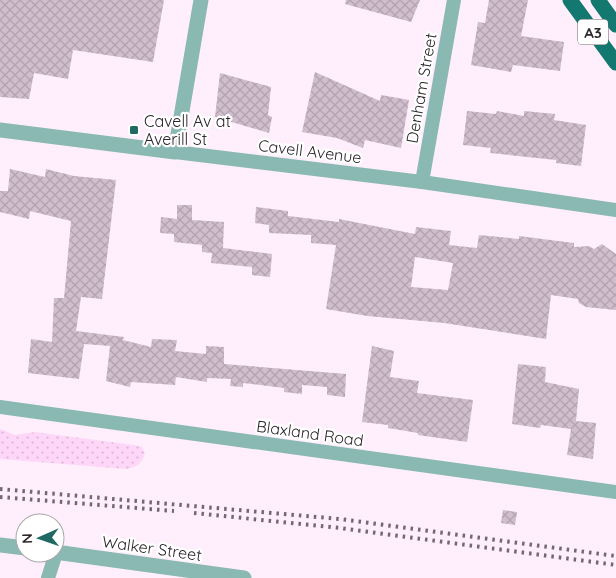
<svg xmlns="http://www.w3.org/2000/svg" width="616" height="578" viewBox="0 0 616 578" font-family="Quicksand,sans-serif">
<defs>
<pattern id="green-dots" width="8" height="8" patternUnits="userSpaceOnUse" patternTransform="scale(1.25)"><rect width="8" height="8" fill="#fed7f8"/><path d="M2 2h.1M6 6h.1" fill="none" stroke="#dab8d5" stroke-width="1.8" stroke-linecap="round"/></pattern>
<pattern id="building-cross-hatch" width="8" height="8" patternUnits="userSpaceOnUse" patternTransform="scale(1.25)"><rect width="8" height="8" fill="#d0bdcd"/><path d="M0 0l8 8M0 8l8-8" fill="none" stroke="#b3a2b0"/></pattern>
</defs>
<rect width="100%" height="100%" fill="#ffeffc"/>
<path fill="url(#green-dots)" d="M 0,429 L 15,435 L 35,432 L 141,446 L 145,453 C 142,464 137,467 126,469 L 0,459 Z"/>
<g fill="url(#building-cross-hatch)" fill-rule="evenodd">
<polygon points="0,0 164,0 153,62 73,50 68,79 34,73 29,99 0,97"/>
<polygon points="346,0 420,0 411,22 345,4"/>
<polygon points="489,0 528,0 521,36 564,42 560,71 513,65 511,72 471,65 478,22 485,23"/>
<polygon points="315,72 380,101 381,95 409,100 401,148 365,140 363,148 337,138 302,132"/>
<polygon points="220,73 271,87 268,115 272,117 269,133 215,117"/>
<polygon points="467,111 496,114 497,111 524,116 524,111 555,114 554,120 586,125 581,166 556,163 556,160 490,153 491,148 463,145"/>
<polygon points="10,169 45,177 46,169 74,176 116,180 102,299 81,297 76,331 124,337 123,340 151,347 152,339 177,340 175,351 206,354 206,346 224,347 224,364 346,374 345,397 327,395 327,387 302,385 302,394 284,392 284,388 243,383 243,387 230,386 231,379 207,378 207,382 176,377 175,385 131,382 130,387 106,381 110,346 84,344 79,379 28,373 31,339 52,342 54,298 64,298 71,221 30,211 29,219 0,212 0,191 8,191"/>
<polygon points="177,205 192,205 192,220 224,222 223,248 272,254 270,277 252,275 252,267 211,263 212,253 202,252 202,245 174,242 174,234 160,233 161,217 177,219"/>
<path d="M 256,207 L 288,211 L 288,216 L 339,222 L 339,219 L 415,234 L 416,227 L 451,231 L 449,245 L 477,248 L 479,235 L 519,239 L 519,236 L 574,243 L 574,247 L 589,246 L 594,249 L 602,244 L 616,254 L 616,310 L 586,307 L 579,303 L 578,299 L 551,295 L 546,339 L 444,323 L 367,316 L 326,309 L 336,245 L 311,243 L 311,235 L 269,233 L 269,225 L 255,223 ZM 415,257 L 453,263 L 448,290 L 411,287 Z"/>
<polygon points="372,346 394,351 390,377 419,381 417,393 473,400 467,442 418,435 418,433 388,428 388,425 362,422"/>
<polygon points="518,364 546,367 545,382 579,389 576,421 596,423 593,459 567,455 571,429 541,425 540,428 512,424"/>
<polygon points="503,510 517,512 515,525 501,523"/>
</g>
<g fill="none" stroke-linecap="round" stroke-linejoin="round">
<g stroke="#89b9b2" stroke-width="14">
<polyline points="175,152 422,182 616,210"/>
<polyline points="422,182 454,0"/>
<polyline points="0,407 616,492"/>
<polyline points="48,578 56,553"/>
</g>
<g stroke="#89b9b2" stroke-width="15">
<polyline points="0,130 175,152 201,0"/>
<polyline points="0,545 25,548"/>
<polyline points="55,552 244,578"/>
</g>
<g stroke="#13786f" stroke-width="15">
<polyline points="570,0 616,63"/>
<polyline points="598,0 616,25"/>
</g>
<g stroke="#726870" stroke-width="4" stroke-dasharray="2.5 5" stroke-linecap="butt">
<polyline points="0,489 340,519 616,556"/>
<polyline points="0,497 174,511"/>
<polyline points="194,513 340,528 616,565"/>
</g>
</g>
<rect fill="#1f6962" stroke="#fff" stroke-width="2" x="129" y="125" width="10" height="10" rx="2.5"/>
<g text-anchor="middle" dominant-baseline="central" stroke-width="4.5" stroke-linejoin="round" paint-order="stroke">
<rect fill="#fff" stroke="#6b666b" stroke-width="1" x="578" y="19.5" width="30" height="25" rx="4"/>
<g font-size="15" font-weight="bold" fill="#2c252b">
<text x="593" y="32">A3</text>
</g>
<g font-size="16" fill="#2c252b" stroke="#fff">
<text transform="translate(421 88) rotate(-80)">Denham Street</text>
<text transform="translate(310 151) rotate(7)">Cavell Avenue</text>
<text transform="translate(310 433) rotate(8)">Blaxland Road</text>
<text transform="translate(152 548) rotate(8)">Walker Street</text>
</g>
<g font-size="16" fill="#2c252b" stroke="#fff" text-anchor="start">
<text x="144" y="121">Cavell Av at<tspan x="144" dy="18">Averill St</tspan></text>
</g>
</g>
<g transform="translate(40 538) rotate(268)"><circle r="24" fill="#ffffff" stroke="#aba8aa"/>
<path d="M0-4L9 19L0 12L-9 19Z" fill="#1f6962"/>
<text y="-8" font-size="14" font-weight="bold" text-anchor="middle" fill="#2c252b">N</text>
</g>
</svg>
